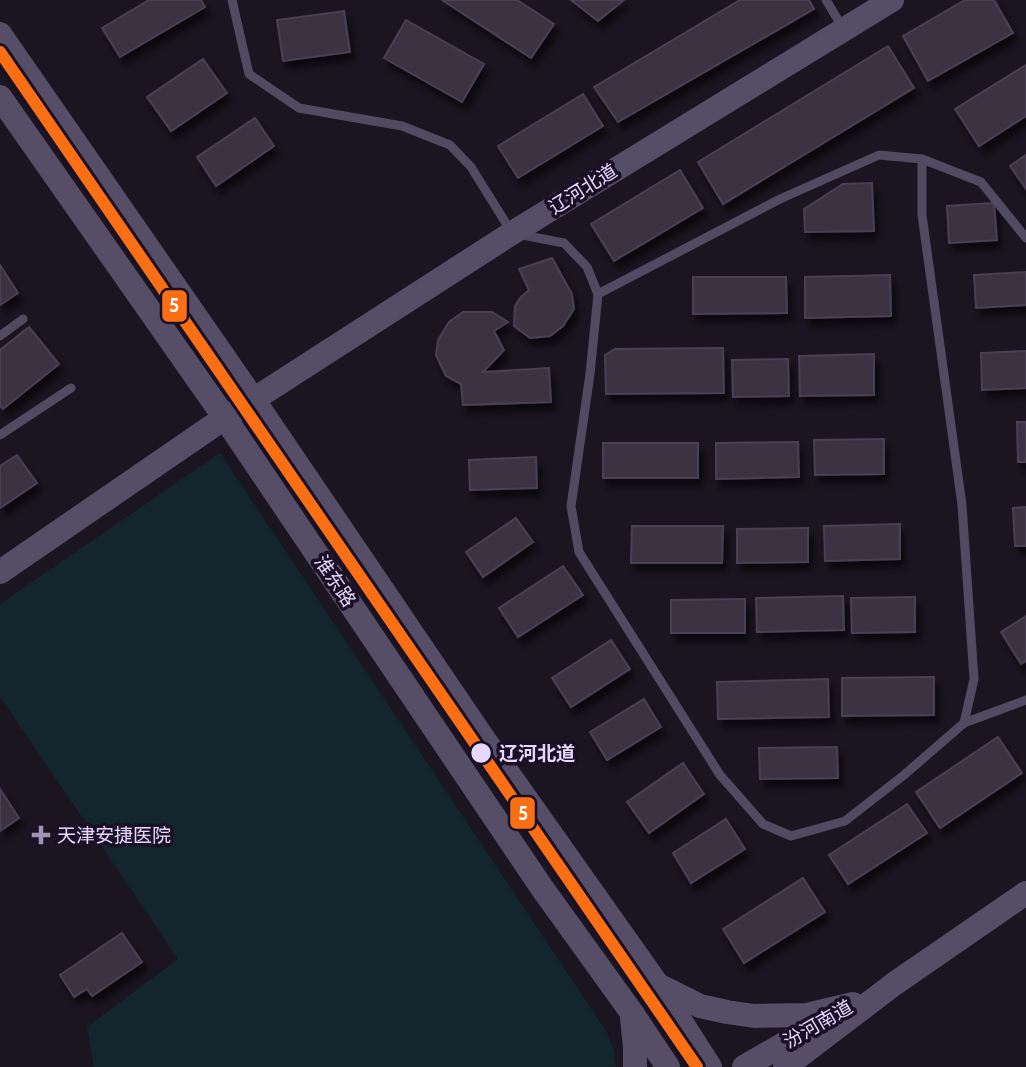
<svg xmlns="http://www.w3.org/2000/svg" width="1026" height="1067" viewBox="0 0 1026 1067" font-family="Cabin,'Noto Sans SC',sans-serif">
<defs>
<filter id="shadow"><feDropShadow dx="4.5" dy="8" stdDeviation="3.5" flood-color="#0009"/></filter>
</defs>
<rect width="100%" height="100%" fill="#1b1521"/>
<polygon fill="#14262d" points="220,453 606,1031 613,1047 616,1067 94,1067 87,1027 178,959 0,696 0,604"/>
<g fill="#3a3343" stroke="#494054" stroke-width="2" filter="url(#shadow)">
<polygon points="149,0 201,0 205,7 120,57 102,28"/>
<polygon points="442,0 517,0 554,24 531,58"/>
<polygon points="571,0 624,0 598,21"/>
<polygon points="740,0 809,0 814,9 618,122 594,87"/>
<polygon points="965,0 994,0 1013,33 928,81 903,36"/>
<polygon points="344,11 350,52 283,61 277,20"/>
<polygon points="406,20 484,64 462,102 384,58"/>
<polygon points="888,46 914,88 723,204 698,162"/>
<polygon points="203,59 227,93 171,131 147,97"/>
<polygon points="1026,65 1026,116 979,146 955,109"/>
<polygon points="583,94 603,126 518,178 498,146"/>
<polygon points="255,118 274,146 216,186 197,157"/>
<polygon points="1026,155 1026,189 1010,166"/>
<polygon points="680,170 703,208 614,261 591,224"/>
<polygon points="872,183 874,231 805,232 804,209 843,184"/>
<polygon points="994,203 997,240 949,243 947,206"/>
<polygon points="552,258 572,294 574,309 563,326 550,336 530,338 514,326 515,306 520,298 529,290 519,269"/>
<polygon points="0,265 18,293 0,305"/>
<polygon points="1026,272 1026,305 976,308 974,275"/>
<polygon points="890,275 891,316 805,318 805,277"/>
<polygon points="693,277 786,277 787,313 693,314"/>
<polygon points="463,312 492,312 508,322 494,331 504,350 483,372 549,368 551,402 463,405 461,384 446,376 436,355 438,340 449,322"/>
<polygon points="29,327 59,364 3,409 0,406 0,350"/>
<polygon points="723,348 724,393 606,394 605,355 615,349"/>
<polygon points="1026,351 1026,388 982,390 981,353"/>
<polygon points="874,354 874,395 800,396 799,356"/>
<polygon points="788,359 789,396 733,397 732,360"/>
<polygon points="1017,422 1026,422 1026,462 1018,462"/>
<polygon points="884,439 884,474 815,475 814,440"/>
<polygon points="798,442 799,477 716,479 716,443"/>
<rect x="603" y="443" width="95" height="35"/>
<polygon points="17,455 37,483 0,508 0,466"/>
<polygon points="536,457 537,488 470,490 469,460"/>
<polygon points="1026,507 1026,546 1015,546 1013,508"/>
<polygon points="516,518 533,542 483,577 466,552"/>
<polygon points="900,524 900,559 825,561 824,526"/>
<polygon points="632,526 723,526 722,563 631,563"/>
<polygon points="808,528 808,562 737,563 737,529"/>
<polygon points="563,566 583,595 518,637 499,608"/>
<polygon points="843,596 844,630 757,632 756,598"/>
<polygon points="915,597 915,632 852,633 851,598"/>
<polygon points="745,599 745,633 671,633 671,600"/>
<polygon points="1026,616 1026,661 1021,664 1001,632"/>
<polygon points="611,640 630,669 571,707 552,678"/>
<polygon points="934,677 934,715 842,716 842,678"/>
<polygon points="828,679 829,717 718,719 717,682"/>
<polygon points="644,699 661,727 607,760 590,732"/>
<polygon points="998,737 1022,773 940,828 916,792"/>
<polygon points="837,747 838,778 760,779 759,748"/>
<polygon points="683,763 704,794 649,833 627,802"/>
<polygon points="0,789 19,818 0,831"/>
<polygon points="907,804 927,833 848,884 829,855"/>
<polygon points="726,819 745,849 691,883 673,853"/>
<polygon points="803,878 825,912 744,963 723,929"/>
<polygon points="122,933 142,962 92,996 87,989 74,997 60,975"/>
</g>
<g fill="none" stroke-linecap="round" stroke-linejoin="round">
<g stroke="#514b61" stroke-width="9">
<polyline points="232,0 249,74 299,108 402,126 450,145 471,167 512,233 564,243 587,267 598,294 590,374 571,506 579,552 720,775 763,824 791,836 845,821 904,775 964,723 974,679 962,505 922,215 922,159"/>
<polyline points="826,0 843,28"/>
<polyline points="598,294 780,199 879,155 922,159 981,182 1026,238"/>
<polyline points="0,336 23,319"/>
<polyline points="0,435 71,388"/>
<polyline points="964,723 1026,700"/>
</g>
<g stroke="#564d67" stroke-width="24">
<polyline points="0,34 253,399 481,735 657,984 710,1067"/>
<polyline points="0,97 225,418 542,888 632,1013 668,1067"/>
<polyline points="0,572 214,425 512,233 892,0"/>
<polyline points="658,985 700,1006 727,1012 754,1016 807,1015 853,1004"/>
<polyline points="632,1017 635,1048 635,1067"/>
<polyline points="744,1067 822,1022"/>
<polyline points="785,1067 894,984 1026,893"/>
</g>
<g stroke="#1a1026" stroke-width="18">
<polyline id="metro-1" points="0,52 697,1067"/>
</g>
<use href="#metro-1" stroke="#fb6f14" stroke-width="12"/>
</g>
<circle fill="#e6d7fd" stroke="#1a1026" stroke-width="2.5" cx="481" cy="753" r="11"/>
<path fill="#9f93b0" stroke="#1a1026" stroke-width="2.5" d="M37.5 824.5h7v7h7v7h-7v7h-7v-7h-7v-7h7z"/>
<g text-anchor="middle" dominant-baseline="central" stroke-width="7" stroke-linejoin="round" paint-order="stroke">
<g font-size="19" fill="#e6d7fd" stroke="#1a1026">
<text transform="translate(583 189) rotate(-32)">辽河北道</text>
<text transform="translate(335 581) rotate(56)">淮东路</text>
<text transform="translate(818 1024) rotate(-30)">汾河南道</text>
</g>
<g font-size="19" font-weight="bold" fill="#e6d7fd" stroke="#1a1026" text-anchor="start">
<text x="499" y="753">辽河北道</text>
</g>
<g font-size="19" fill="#e6d7fd" stroke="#1a1026" text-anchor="start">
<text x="57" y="835">天津安捷医院</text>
</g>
</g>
<g stroke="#1a1026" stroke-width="2.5">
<rect x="161" y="289" width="27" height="34" rx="7" fill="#fb6f14"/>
<rect x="509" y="796" width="27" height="34" rx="7" fill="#fb6f14"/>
</g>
<g font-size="19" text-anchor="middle" font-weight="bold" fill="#fff">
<text x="174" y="312">5</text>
<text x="523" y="820">5</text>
</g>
</svg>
